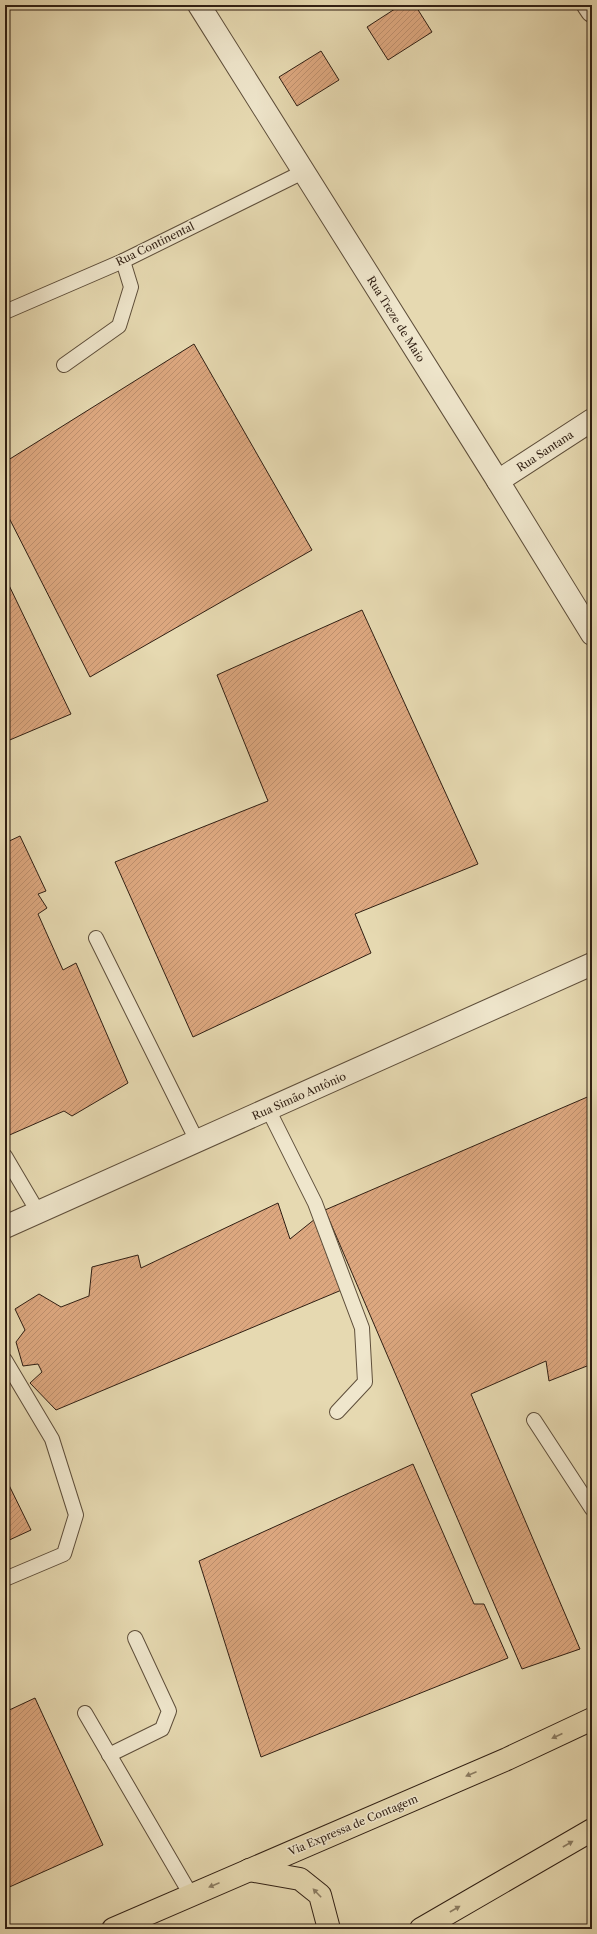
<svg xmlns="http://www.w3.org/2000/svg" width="597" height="1934" viewBox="0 0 597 1934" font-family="'Libre Caslon Text',serif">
<defs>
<pattern id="building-hatch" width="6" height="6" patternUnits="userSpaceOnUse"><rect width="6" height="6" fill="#dca77f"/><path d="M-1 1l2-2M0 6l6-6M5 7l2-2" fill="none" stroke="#bd8f6d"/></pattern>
</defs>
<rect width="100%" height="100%" fill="#e6d9b1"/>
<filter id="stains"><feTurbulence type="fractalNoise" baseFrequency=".005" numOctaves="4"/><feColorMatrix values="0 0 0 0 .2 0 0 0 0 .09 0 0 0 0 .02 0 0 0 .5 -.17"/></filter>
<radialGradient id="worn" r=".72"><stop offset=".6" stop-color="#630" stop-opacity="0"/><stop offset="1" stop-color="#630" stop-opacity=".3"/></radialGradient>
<g fill="url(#building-hatch)" stroke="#301f13">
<polygon points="401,5 415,5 432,32 388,60 367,27"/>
<polygon points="321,51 339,80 297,106 279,77"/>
<polygon points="194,344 312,550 90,677 5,510 5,462"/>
<polygon points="5,577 71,714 5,742"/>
<polygon points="362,610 478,864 355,914 371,953 193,1037 115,862 268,801 217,675"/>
<polygon points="20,836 46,891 38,894 47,908 38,914 63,970 76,963 128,1083 72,1116 64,1111 5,1137 5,843"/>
<polygon points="592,1095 592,1364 549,1381 546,1361 471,1394 580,1649 522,1669 325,1210"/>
<polygon points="278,1203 290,1239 315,1219 344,1289 56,1410 30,1383 42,1372 38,1364 23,1366 16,1342 25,1330 15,1309 39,1294 61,1307 89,1296 92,1267 138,1255 141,1268"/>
<polygon points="413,1464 474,1604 484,1604 508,1658 261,1757 199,1561"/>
<polygon points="5,1477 31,1530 5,1542"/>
<polygon points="35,1698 103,1845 5,1889 5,1712"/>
</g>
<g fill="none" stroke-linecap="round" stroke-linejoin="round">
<g stroke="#5e4e3a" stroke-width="16">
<g id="lane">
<polyline points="5,312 123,261 303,172"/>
<polyline points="64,365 119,326 131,287 123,261"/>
<polyline points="96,938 197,1141"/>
<polyline points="268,1109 315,1203 362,1328 365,1382 337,1412"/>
<polyline points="5,1156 38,1212"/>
<polyline points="5,1360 52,1439 76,1515 64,1554 5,1579"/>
<polyline points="534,1420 592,1509"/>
<polyline points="85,1713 191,1895"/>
<polyline points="109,1755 162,1729 169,1711 135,1638"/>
</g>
</g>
<g stroke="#5e4e3a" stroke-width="24">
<g id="street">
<polyline points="199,5 498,481 592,634"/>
<polyline points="588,5 592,11"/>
<polyline points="498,481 592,420"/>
<polyline points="5,1227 592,964"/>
</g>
</g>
<g stroke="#301f13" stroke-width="24">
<g id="highway">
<polyline points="249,1870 300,1879 320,1895 329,1929"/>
<polyline points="113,1929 507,1759 592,1719"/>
<polyline points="421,1929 592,1830"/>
</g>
</g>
<use href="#lane" stroke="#efe6cc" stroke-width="14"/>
<use href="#street" stroke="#efe6cc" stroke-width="22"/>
<use href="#highway" stroke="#e6d9b1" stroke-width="22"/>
</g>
<defs><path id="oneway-solid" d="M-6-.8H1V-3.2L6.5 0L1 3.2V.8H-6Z"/></defs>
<g fill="#8b7c62">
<use href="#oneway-solid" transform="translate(557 1736) rotate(155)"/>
<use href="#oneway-solid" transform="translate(471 1774) rotate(157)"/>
<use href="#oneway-solid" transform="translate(568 1844) rotate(-30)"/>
<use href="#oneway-solid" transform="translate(214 1885) rotate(157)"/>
<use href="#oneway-solid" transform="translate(317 1893) rotate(-134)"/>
<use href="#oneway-solid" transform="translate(455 1909) rotate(-30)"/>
</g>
<g text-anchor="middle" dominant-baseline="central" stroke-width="3" stroke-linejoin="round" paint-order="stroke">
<g font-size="11" fill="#301f13" stroke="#efe6cc">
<text transform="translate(155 244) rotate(-26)">Rua Continental</text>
<text transform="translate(396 319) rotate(58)">Rua Treze de Maio</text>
<text transform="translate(545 451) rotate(-33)">Rua Santana</text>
<text transform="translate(299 1096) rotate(-24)">Rua Simão Antônio</text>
<text transform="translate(353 1825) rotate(-23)">Via Expressa de Contagem</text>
</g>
</g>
<rect width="597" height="1934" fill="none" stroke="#e6d9b1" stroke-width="20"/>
<rect x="6" y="6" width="585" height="1922" fill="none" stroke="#301f13" stroke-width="2"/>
<rect x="10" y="10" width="577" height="1914" fill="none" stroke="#301f13"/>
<rect width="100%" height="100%" filter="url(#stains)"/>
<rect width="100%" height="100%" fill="url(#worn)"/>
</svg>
